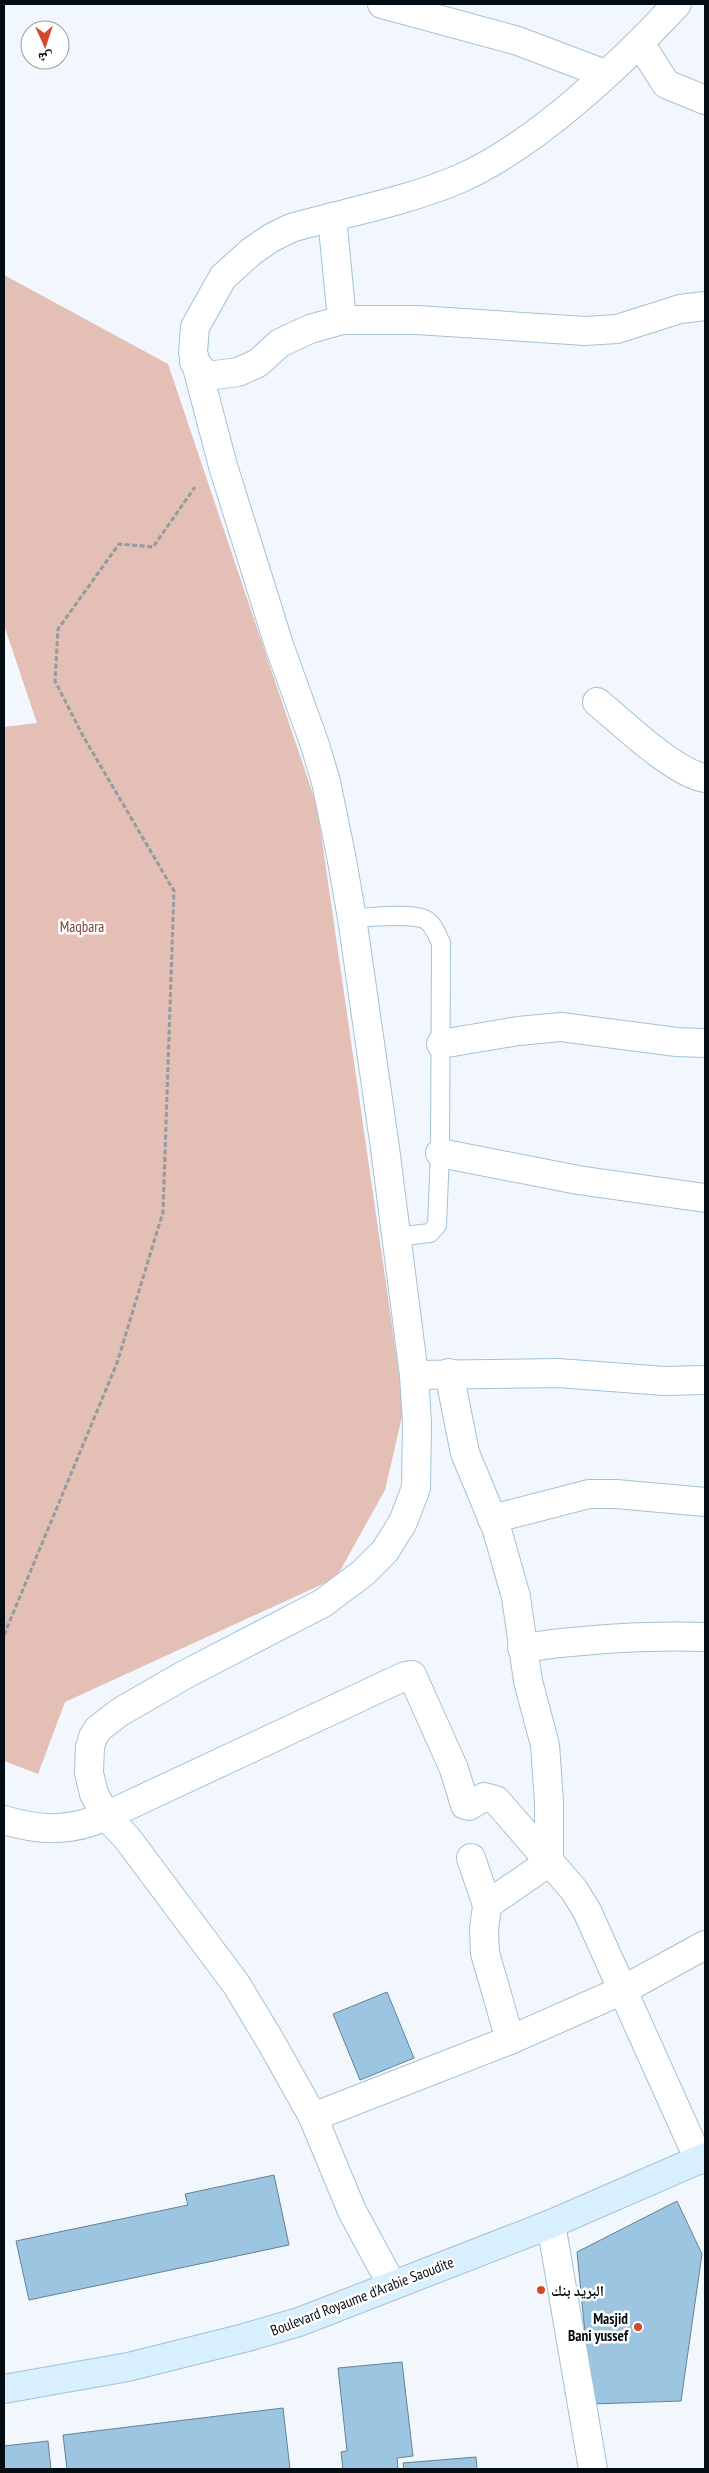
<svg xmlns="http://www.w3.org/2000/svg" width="709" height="2473" viewBox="0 0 709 2473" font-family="'PT Sans Narrow','Noto Naskh Arabic',sans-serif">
<rect width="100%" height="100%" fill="#f1f7fc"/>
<polygon fill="#e3bfb6" points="4,275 168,364 317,806 404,1408 385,1490 336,1578 65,1702 38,1774 4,1761 4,727 37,723 4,625"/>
<g fill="#9bc5e1" stroke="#658295">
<polygon points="387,1992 414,2058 360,2080 333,2014"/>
<polygon points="274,2175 289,2245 29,2300 16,2241 188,2205 185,2194"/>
<polygon points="677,2201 702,2254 681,2401 592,2404 577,2252"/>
<polygon points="402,2362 413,2456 397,2458 398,2469 343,2469 341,2452 347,2451 338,2368"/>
<polygon points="283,2408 290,2469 67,2469 63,2435"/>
<polygon points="48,2441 51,2469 4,2469 4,2446"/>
<polygon points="476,2457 477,2469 404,2469 403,2463"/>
</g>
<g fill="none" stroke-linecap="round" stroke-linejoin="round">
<g stroke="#a3c2d7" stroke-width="20">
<path id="service" d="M 352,918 C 369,918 412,912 426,920 C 434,925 437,935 441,943 L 440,1153 L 437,1225 L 430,1233 L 396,1237"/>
</g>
<g stroke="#a3c2d7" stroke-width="30">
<g id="minor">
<polyline points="382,4 518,41 605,74"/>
<polyline points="640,43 666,84 705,100"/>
<polyline points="332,217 342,320"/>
<polyline points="194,362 208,376 238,372 258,363 280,343 310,329 342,320 417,320 585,331 617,329 680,309 705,306"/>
<path d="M 597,702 C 623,723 674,773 705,778"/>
<polyline points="441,1044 518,1031 561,1027 677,1042 705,1043"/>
<polyline points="440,1153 578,1180 705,1198"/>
<polyline points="449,1373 465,1453 497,1530 516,1597 528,1681 545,1745 549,1802 549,1862 487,1905"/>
<polyline points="414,1375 558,1373 664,1381 705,1380"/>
<polyline points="492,1519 589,1494 616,1494 705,1502"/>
<path d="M 522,1648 C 583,1639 644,1635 705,1637"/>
<polyline points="106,1816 405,1676 412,1675 454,1769 465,1805 469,1806 484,1797 496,1800 574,1890 587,1911 699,2160"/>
<polyline points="471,1858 487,1905 484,1930 485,1953 510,2040"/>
<polyline points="313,2117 510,2040 623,1990 705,1945"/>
<polyline points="551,2224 593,2469"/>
</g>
</g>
<g stroke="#a3c2d7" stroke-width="30">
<g id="tertiary">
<path d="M 4,1820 C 40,1831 71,1832 106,1816"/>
<path d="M 392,2285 L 352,2211 L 313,2117 L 271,2042 L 236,1984 L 127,1838 L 106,1816 L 94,1794 L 89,1773 L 90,1747 L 93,1737 L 98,1729 L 120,1712 L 186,1674 L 323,1603 L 363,1573 L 385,1551 L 403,1522 L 416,1488 L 417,1423 L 414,1375 L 385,1148 L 352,918 L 341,855 L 326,782 L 315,745 L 279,645 L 223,466 L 193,352 L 195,327 L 223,277 L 252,251 L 271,238 L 291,228 C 347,212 405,202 459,179 C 535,146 621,64 677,4"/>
</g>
</g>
<g stroke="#a3c2d7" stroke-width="30">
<polyline id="secondary" points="4,2389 128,2367 244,2338 299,2322 551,2224 705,2157"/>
</g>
<polyline stroke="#939aa0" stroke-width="3" stroke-dasharray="5 2.5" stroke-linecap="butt" points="4,1635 117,1363 163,1212 174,891 83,736 55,681 58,629 119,544 153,547 195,487"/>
<use href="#service" stroke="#fff" stroke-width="18"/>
<use href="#minor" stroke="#fff" stroke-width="28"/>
<use href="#tertiary" stroke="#fff" stroke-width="28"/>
<use href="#secondary" stroke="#d7effe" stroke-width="28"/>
</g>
<g fill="#d3482c" stroke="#fff" stroke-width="2">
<circle cx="541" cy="2290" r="5"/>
<circle cx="638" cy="2327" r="5"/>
</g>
<g text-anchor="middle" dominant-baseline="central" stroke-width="5" stroke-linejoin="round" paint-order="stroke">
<g font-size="15" fill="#814235" stroke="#fff">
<text x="82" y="926">Maqbara</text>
</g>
<g font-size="15" font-weight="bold" fill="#030d14" stroke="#fff" text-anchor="start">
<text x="551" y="2290">البريد بنك</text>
<text x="628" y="2318" text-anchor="end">Masjid<tspan x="628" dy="17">Bani yussef</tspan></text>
</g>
<g font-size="15" fill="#030d14" stroke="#fff">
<text transform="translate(362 2296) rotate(-21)">Boulevard Royaume d'Arabie Saoudite</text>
</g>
</g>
<rect width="709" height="2473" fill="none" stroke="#030d14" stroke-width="10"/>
<g transform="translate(45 45) rotate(177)"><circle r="24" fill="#ffffff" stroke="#9a9ea1"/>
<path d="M0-4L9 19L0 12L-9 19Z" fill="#d3482c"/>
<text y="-8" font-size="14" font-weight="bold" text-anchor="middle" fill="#030d14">ش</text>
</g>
</svg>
